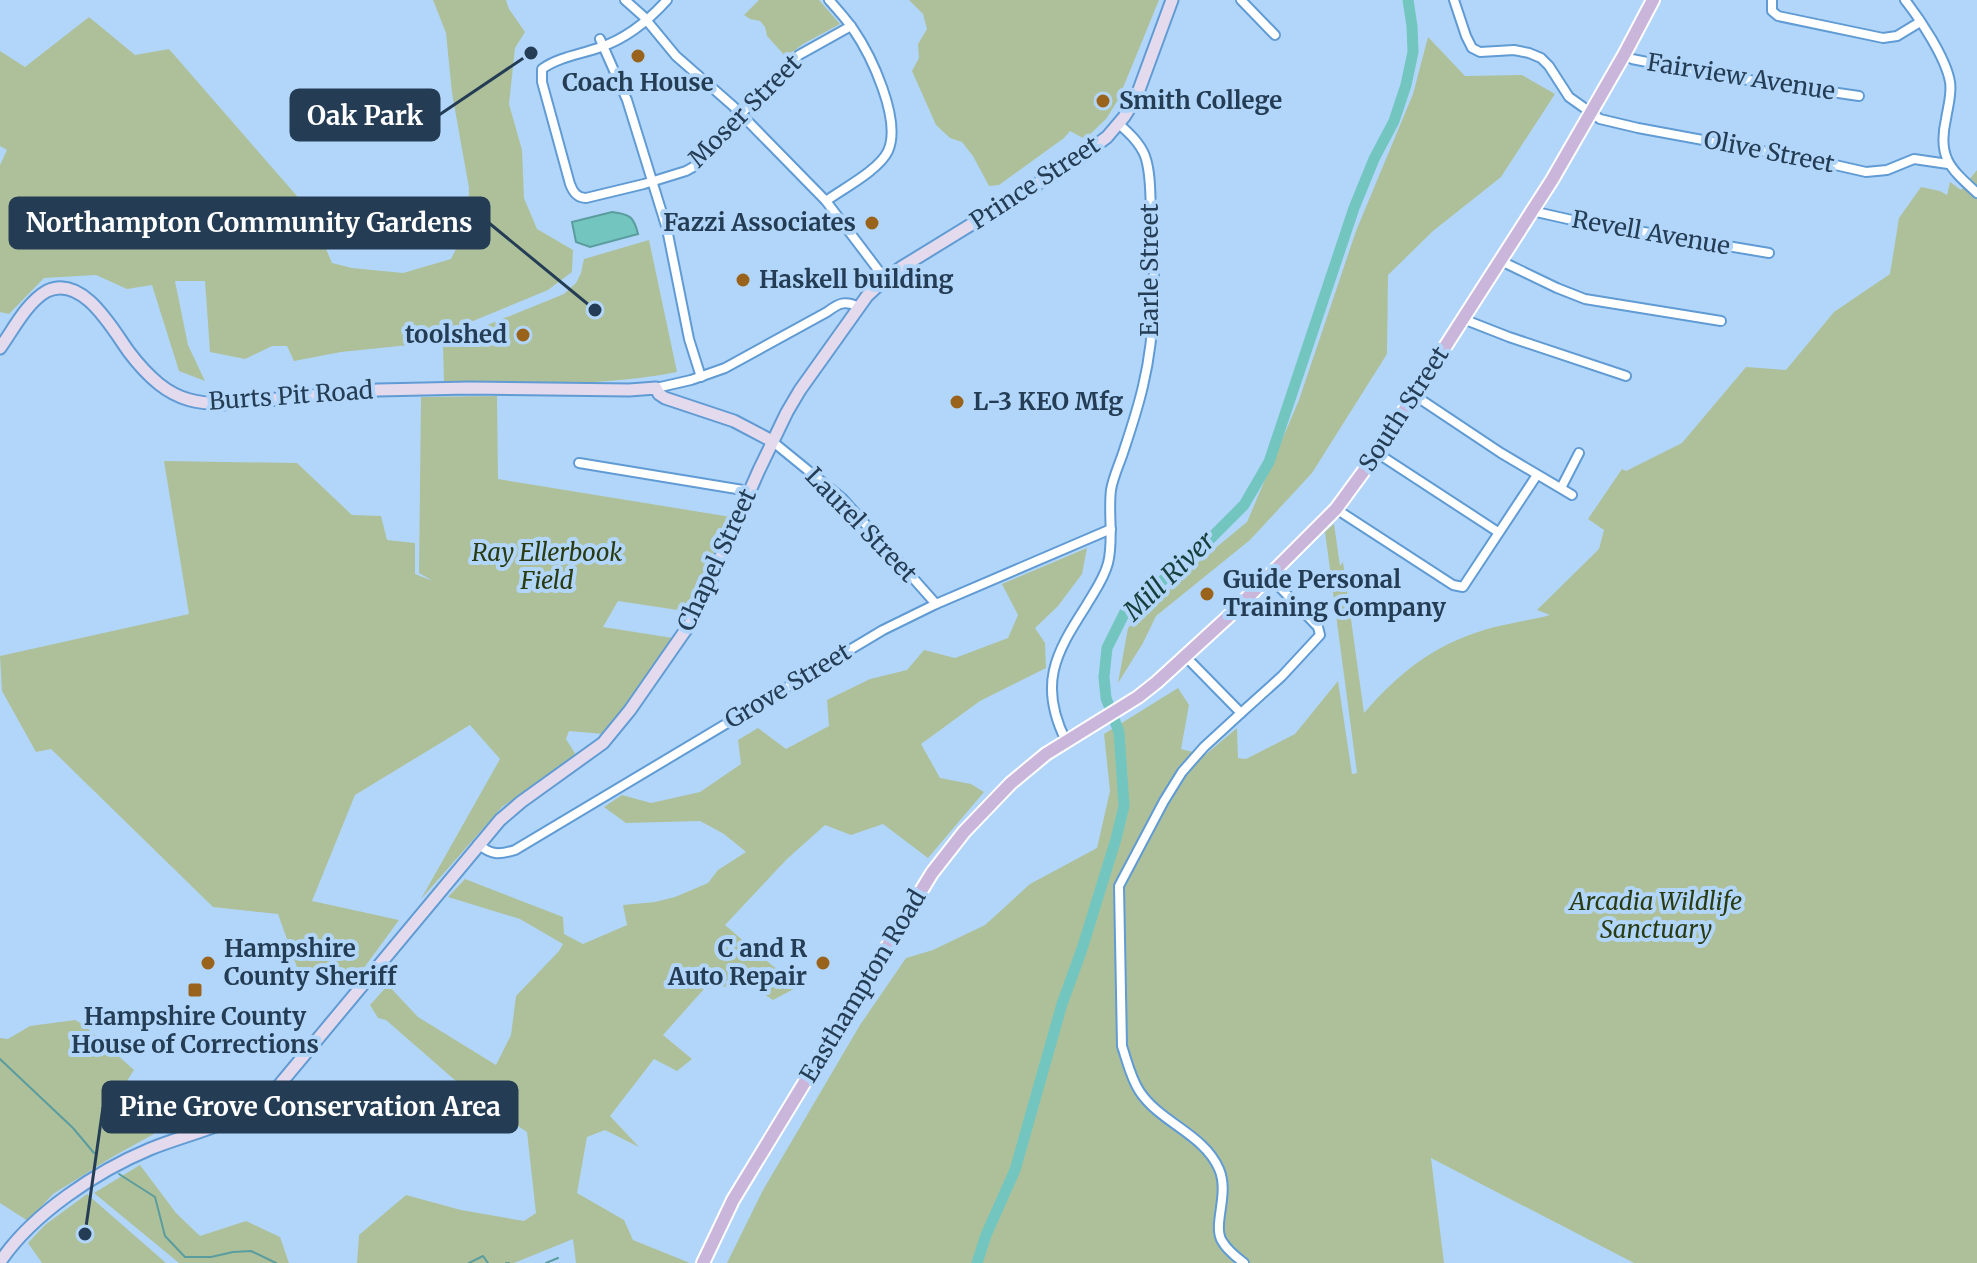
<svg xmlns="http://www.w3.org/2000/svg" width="1977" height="1263" viewBox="0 0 1977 1263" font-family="Merriweather,serif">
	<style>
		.green { fill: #aec09a }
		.water { fill: #72c6bf; stroke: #5b9d9f; stroke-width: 2 }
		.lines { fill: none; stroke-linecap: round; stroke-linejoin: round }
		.stream { stroke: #5b9d9f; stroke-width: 2 }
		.river { stroke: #72c6bf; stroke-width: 11 }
		.street-casing { stroke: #609bd4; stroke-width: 12 }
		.secondary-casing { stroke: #609bd4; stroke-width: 15 }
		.primary-casing { stroke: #fff; stroke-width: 16 }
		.street { stroke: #fff; stroke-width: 8 }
		.secondary { stroke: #e4daed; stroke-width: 11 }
		.primary { stroke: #cab5db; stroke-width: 12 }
		.poi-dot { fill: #99631b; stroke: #b2d6fa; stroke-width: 3 }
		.labels { text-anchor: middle; stroke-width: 8; stroke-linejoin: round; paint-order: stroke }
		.street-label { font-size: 24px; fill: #243d55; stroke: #b2d6fa }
		.poi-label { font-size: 24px; font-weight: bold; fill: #243d55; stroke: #b2d6fa; text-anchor: start }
		.park-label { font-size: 24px; font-style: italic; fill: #2a3b12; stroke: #b2d6fa }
		.water-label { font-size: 26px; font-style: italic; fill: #163e3b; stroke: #b2d6fa }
		.leader { fill: none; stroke: #243d55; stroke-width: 3 }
		.callout-dot { fill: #243d55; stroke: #b2d6fa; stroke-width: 3 }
		.callout { fill: #243d55; stroke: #243d55; stroke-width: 3 }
		.callout-label { font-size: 26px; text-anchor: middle; font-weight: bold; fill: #fff }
	</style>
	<rect width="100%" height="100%" fill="#b2d6fa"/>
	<g class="green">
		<path d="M 433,0 L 506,0 L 509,9 L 525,32 L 515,48 L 509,104 L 522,150 L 524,198 L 537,229 L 573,250 L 572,272 L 548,290 L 432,338 L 409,345 L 341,352 L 294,361 L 287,346 L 272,346 L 245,359 L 210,352 L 205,281 L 175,281 L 188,345 L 205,381 L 179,371 L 152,285 L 127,289 L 96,275 L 44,278 L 9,314 L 0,312 L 0,165 L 7,150 L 0,146 L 0,51 L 25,67 L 89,17 L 135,55 L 169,49 L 310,211 L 332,263 L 352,268 L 403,273 L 451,259 L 468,225 L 469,188 L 452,93 L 446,33 Z"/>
		<path d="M 759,0 L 819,0 L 840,24 L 803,44 L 786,57 L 767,36 L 765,27 L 760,21 L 750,19 L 744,15 Z"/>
		<path d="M 909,0 L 1159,0 L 1118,100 L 1106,119 L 1085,139 L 1070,131 L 1064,138 L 999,185 L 989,186 L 973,156 L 962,142 L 950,138 L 936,125 L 912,71 L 919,58 L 918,44 L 927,29 L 923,14 Z"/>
		<path d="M 1428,37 L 1465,76 L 1522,75 L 1555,94 L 1501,177 L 1433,231 L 1388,275 L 1387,354 L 1312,473 L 1250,540 L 1156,616 L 1143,643 L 1118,683 L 1128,628 L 1162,592 L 1247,522 L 1299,400 L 1356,231 L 1413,94 Z"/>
		<path d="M 1977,170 L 1977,1263 L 1634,1263 L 1431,1158 L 1444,1263 L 727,1263 L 763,1190 L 860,1025 L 906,958 L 933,950 L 985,925 L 1030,884 L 1097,848 L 1110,791 L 1104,734 L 1178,688 L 1189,705 L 1181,749 L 1205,755 L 1237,728 L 1238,758 L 1246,759 L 1295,734 L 1338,681 L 1352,774 L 1357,773 L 1325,532 L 1334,524 L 1340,566 L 1343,562 L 1364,713 C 1399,673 1432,646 1484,630 C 1506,623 1528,621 1550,615 L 1537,610 L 1599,549 L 1604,530 L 1588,519 L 1622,469 L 1626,471 L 1682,443 L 1746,367 L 1786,370 L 1834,312 L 1890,274 L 1899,218 L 1921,187 L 1940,191 L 1947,195 L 1950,182 L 1961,190 Z"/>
		<path d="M 649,240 L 677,372 C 600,387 522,384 444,382 L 443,347 L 485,326 L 564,294 L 576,283 L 581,273 L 584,259 Z"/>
		<path d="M 497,396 L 498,479 L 731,517 L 691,612 L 618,601 L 603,627 L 673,638 L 671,645 L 612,727 L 603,734 L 569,731 L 566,739 L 576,755 L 502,807 L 421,899 L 500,759 L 470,725 L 355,795 L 312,901 L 399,920 L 350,987 L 298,970 L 278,914 L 213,907 L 51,749 L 36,752 L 2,691 L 0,656 L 189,614 L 164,461 L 297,463 L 352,515 L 381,516 L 387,540 L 415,543 L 415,574 L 433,581 L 419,573 L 421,397 Z"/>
		<path d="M 1087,548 L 1082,574 L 1058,606 L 1035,628 L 1045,643 L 1046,668 L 980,701 L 921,744 L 940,778 L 971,784 L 984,792 L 928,858 L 883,824 L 851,835 L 825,825 L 787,859 L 725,925 L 774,967 L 807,982 L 773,1000 L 749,984 L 704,989 L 663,1035 L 692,1059 L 677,1071 L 654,1059 L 610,1116 L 639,1147 L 605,1130 L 587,1137 L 577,1193 L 624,1220 L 633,1240 L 690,1263 L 576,1263 L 573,1239 L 514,1263 L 357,1263 L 359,1235 L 406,1195 L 461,1210 L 524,1221 L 536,1213 L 527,1132 L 480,1102 L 386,1020 L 378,1018 L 370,1005 L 388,985 L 418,1017 L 496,1065 L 511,1035 L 516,996 L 559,951 L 563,944 L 520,919 L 448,897 L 465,879 L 563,917 L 564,934 L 583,944 L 627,925 L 623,905 L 655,902 L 675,897 L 708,883 L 718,870 L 746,852 L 724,834 L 700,821 L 626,823 L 604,807 L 622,795 L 651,803 L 700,792 L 741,764 L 738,740 L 758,728 L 786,749 L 829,726 L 827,700 L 870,679 L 907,670 L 924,650 L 955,658 L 1008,638 L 1018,615 L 1002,584 Z"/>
		<path d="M 75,1020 L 84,1025 L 134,1070 L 121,1090 L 148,1116 L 154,1134 L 114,1156 L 53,1194 L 28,1221 L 0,1203 L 0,1038 L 8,1039 L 30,1026 Z"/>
		<path d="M 140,1165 L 176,1213 L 200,1236 L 246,1221 L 280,1237 L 289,1263 L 179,1263 L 94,1193 Z"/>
		<path d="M 87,1194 L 166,1263 L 42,1263 L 28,1243 L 45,1225 Z"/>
	</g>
	<path class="water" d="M 612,212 C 630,214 634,217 638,234 L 590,247 L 576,242 L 572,222 Z"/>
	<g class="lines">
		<g class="stream">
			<path d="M 0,1059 L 73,1128 L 94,1153"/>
			<path d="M 119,1174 L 155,1197 L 165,1236 L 185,1257 L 211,1257 L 233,1252 L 251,1251 L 276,1263"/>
			<path d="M 469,1263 L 483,1256 L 488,1263"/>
			<path d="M 506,1263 L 509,1263"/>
			<path d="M 546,1263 L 558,1258"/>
		</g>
		<path class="river" d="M 977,1263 L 986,1235 L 1015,1170 L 1062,1004 L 1082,949 L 1116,839 L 1124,806 L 1119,732 L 1106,698 L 1104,677 L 1107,648 L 1125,612 L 1200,549 L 1244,505 L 1269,462 L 1354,208 L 1374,159 L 1394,121 L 1406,85 L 1413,52 L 1412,26 L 1408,0"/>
		<g class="street-casing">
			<g id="street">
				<path d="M 625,0 L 643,16 L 676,56 L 733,106 L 826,201 L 885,279"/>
				<path d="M 667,0 C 649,20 627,38 601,47 C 582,54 558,57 542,69 L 542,82 L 570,184 C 573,192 577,198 586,198 L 644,184 L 686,171 L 695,166 L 711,151 L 741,114 L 799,55 L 851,26"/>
				<path d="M 1241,0 L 1275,35"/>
				<path d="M 1454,0 L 1466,36 L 1472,48 L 1480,52 L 1514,50 L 1529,53 L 1541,58 L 1549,66 L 1569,97 L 1600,119 L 1638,128 L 1822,162 L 1866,172 L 1887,170 L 1914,159 L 1948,164"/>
				<path d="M 1772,0 L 1772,11 L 1778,16 L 1883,38 L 1897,36 L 1920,22"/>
				<path d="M 1905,0 C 1920,19 1946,58 1950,82 C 1952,94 1948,106 1946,119 C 1937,158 1951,169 1977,193"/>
				<path d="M 600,39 L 627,100 L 667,229 L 689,339 L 701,377"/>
				<path d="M 1624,55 L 1632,59 L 1707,74 L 1859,96"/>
				<path d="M 826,201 C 844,188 879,170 888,151 C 902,120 871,55 853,29 C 846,19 837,9 829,0"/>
				<path d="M 1532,211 L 1572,220 L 1769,253"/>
				<path d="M 1501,261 L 1557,288 L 1585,299 L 1721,321"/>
				<path d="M 1463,319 L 1509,337 L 1626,376"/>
				<path d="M 656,388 L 691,380 L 725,368 L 827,312 C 839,303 845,300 859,307"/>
				<path d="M 1414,395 L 1501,453 L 1572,495"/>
				<path d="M 772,441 L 843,499 L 936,604"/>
				<path d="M 1377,453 L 1498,532"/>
				<path d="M 579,463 L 749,491"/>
				<path d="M 1561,488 L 1579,453"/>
				<path d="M 1336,509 L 1453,585 L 1463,587 L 1537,475"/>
				<path d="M 1186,657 L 1241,713 L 1282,676 L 1320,635 L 1318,627 L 1269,576"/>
				<path d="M 1241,713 L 1204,747 L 1182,772 L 1164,801 L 1119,886 L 1122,1046 C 1127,1061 1131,1079 1140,1092 C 1161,1123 1204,1134 1219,1169 C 1230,1194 1212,1225 1222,1241 C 1227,1250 1236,1257 1244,1263"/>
				<path d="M 1066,741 C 1038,685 1055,654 1086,606 C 1094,592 1104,579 1108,563 C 1114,540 1108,514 1111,490 C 1113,477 1120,463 1124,450 C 1131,429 1138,408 1143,386 C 1157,328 1155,270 1151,211 C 1150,193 1151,173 1145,156 C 1140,143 1129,133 1119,124"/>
				<path d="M 478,844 C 491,855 499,855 515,850 L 883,630 L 936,604 L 1111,529"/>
			</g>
		</g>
		<g class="secondary-casing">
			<g id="secondary">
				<path d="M 0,348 C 13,330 27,302 47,291 C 83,274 113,330 129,352 C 138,364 148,375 159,384 C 179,400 197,403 222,404 L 378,390 L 469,388 L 629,390 L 656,388 L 659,394 L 665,398 L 734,421 L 772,441"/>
				<path d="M 0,1262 C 32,1214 97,1171 150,1149 C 181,1136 217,1129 247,1111 C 257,1105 266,1097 276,1089 L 500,820 L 521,802 L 603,743 L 630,710 L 694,618 L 759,470 L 787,412 L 800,390 L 867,296 L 885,279 L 902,267 L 1078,159 L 1107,137 L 1124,117 L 1136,98 L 1172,0"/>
			</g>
		</g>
		<g class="primary-casing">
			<path id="primary" d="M 703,1263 L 733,1200 L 932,873 L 964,832 L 1011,783 L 1046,754 L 1138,697 L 1157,682 L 1228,617 L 1336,509 L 1377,453 L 1552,180 L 1624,55 L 1653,0"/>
		</g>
		<use href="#street" class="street"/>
		<use href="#secondary" class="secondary"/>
		<use href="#primary" class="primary"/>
	</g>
	<g class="poi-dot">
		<circle cx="638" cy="56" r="8"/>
		<circle cx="1103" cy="101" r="8"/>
		<circle cx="872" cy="223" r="8"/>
		<circle cx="743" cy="280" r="8"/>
		<circle cx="523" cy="335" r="8"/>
		<circle cx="957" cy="402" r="8"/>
		<circle cx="1207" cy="594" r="8"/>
		<circle cx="208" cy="963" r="8"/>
		<circle cx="823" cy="963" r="8"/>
		<rect x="187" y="982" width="16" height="16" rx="4"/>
	</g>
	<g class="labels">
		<g class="street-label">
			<text transform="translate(1741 77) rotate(9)" y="8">Fairview Avenue</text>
			<text transform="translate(745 111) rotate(-45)" y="8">Moser Street</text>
			<text transform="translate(1769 152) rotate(11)" y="8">Olive Street</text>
			<text transform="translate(1035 183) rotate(-33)" y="8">Prince Street</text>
			<text transform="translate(1651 233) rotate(10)" y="8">Revell Avenue</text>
			<text transform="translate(1150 270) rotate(-90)" y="8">Earle Street</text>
			<text transform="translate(291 396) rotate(-4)" y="8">Burts Pit Road</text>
			<text transform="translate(1404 409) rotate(-57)" y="8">South Street</text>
			<text transform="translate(861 525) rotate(46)" y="8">Laurel Street</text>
			<text transform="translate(717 560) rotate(-65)" y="8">Chapel Street</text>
			<text transform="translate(788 686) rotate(-31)" y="8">Grove Street</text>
			<text transform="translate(863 986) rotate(-59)" y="8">Easthampton Road</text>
		</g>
		<g class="poi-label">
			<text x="638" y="91" text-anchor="middle">Coach House</text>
			<text x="1119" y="109">Smith College</text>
			<text x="856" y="231" text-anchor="end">Fazzi Associates</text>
			<text x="759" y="288">Haskell building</text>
			<text x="507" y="343" text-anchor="end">toolshed</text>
			<text x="973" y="410">L-3 KEO Mfg</text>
			<text x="1223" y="588">Guide Personal<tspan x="1223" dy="28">Training Company</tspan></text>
			<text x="224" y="957">Hampshire<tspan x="224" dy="28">County Sheriff</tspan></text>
			<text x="807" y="957" text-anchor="end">C and R<tspan x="807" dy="28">Auto Repair</tspan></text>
			<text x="195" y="1025" text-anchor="middle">Hampshire County<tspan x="195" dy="28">House of Corrections</tspan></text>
		</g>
		<g class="park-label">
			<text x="547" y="561">Ray Ellerbook<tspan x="547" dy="28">Field</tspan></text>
			<text x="1656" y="910">Arcadia Wildlife<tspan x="1656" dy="28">Sanctuary</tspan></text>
		</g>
		<g class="water-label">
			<text transform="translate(1169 576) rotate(-44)" y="9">Mill River</text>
		</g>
	</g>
	<path class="leader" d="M531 53L439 115M595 310L489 223M85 1234L103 1107"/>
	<g class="callout-dot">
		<circle cx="531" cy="53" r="8"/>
		<circle cx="595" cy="310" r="8"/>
		<circle cx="85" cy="1234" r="8"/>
	</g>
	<g class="callout">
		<rect x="291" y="90" width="148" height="50" rx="8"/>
		<rect x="10" y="198" width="479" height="50" rx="8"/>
		<rect x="103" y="1082" width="414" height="50" rx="8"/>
	</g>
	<g class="callout-label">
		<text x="365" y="125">Oak Park</text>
		<text x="249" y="232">Northampton Community Gardens</text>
		<text x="310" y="1116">Pine Grove Conservation Area</text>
	</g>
</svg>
